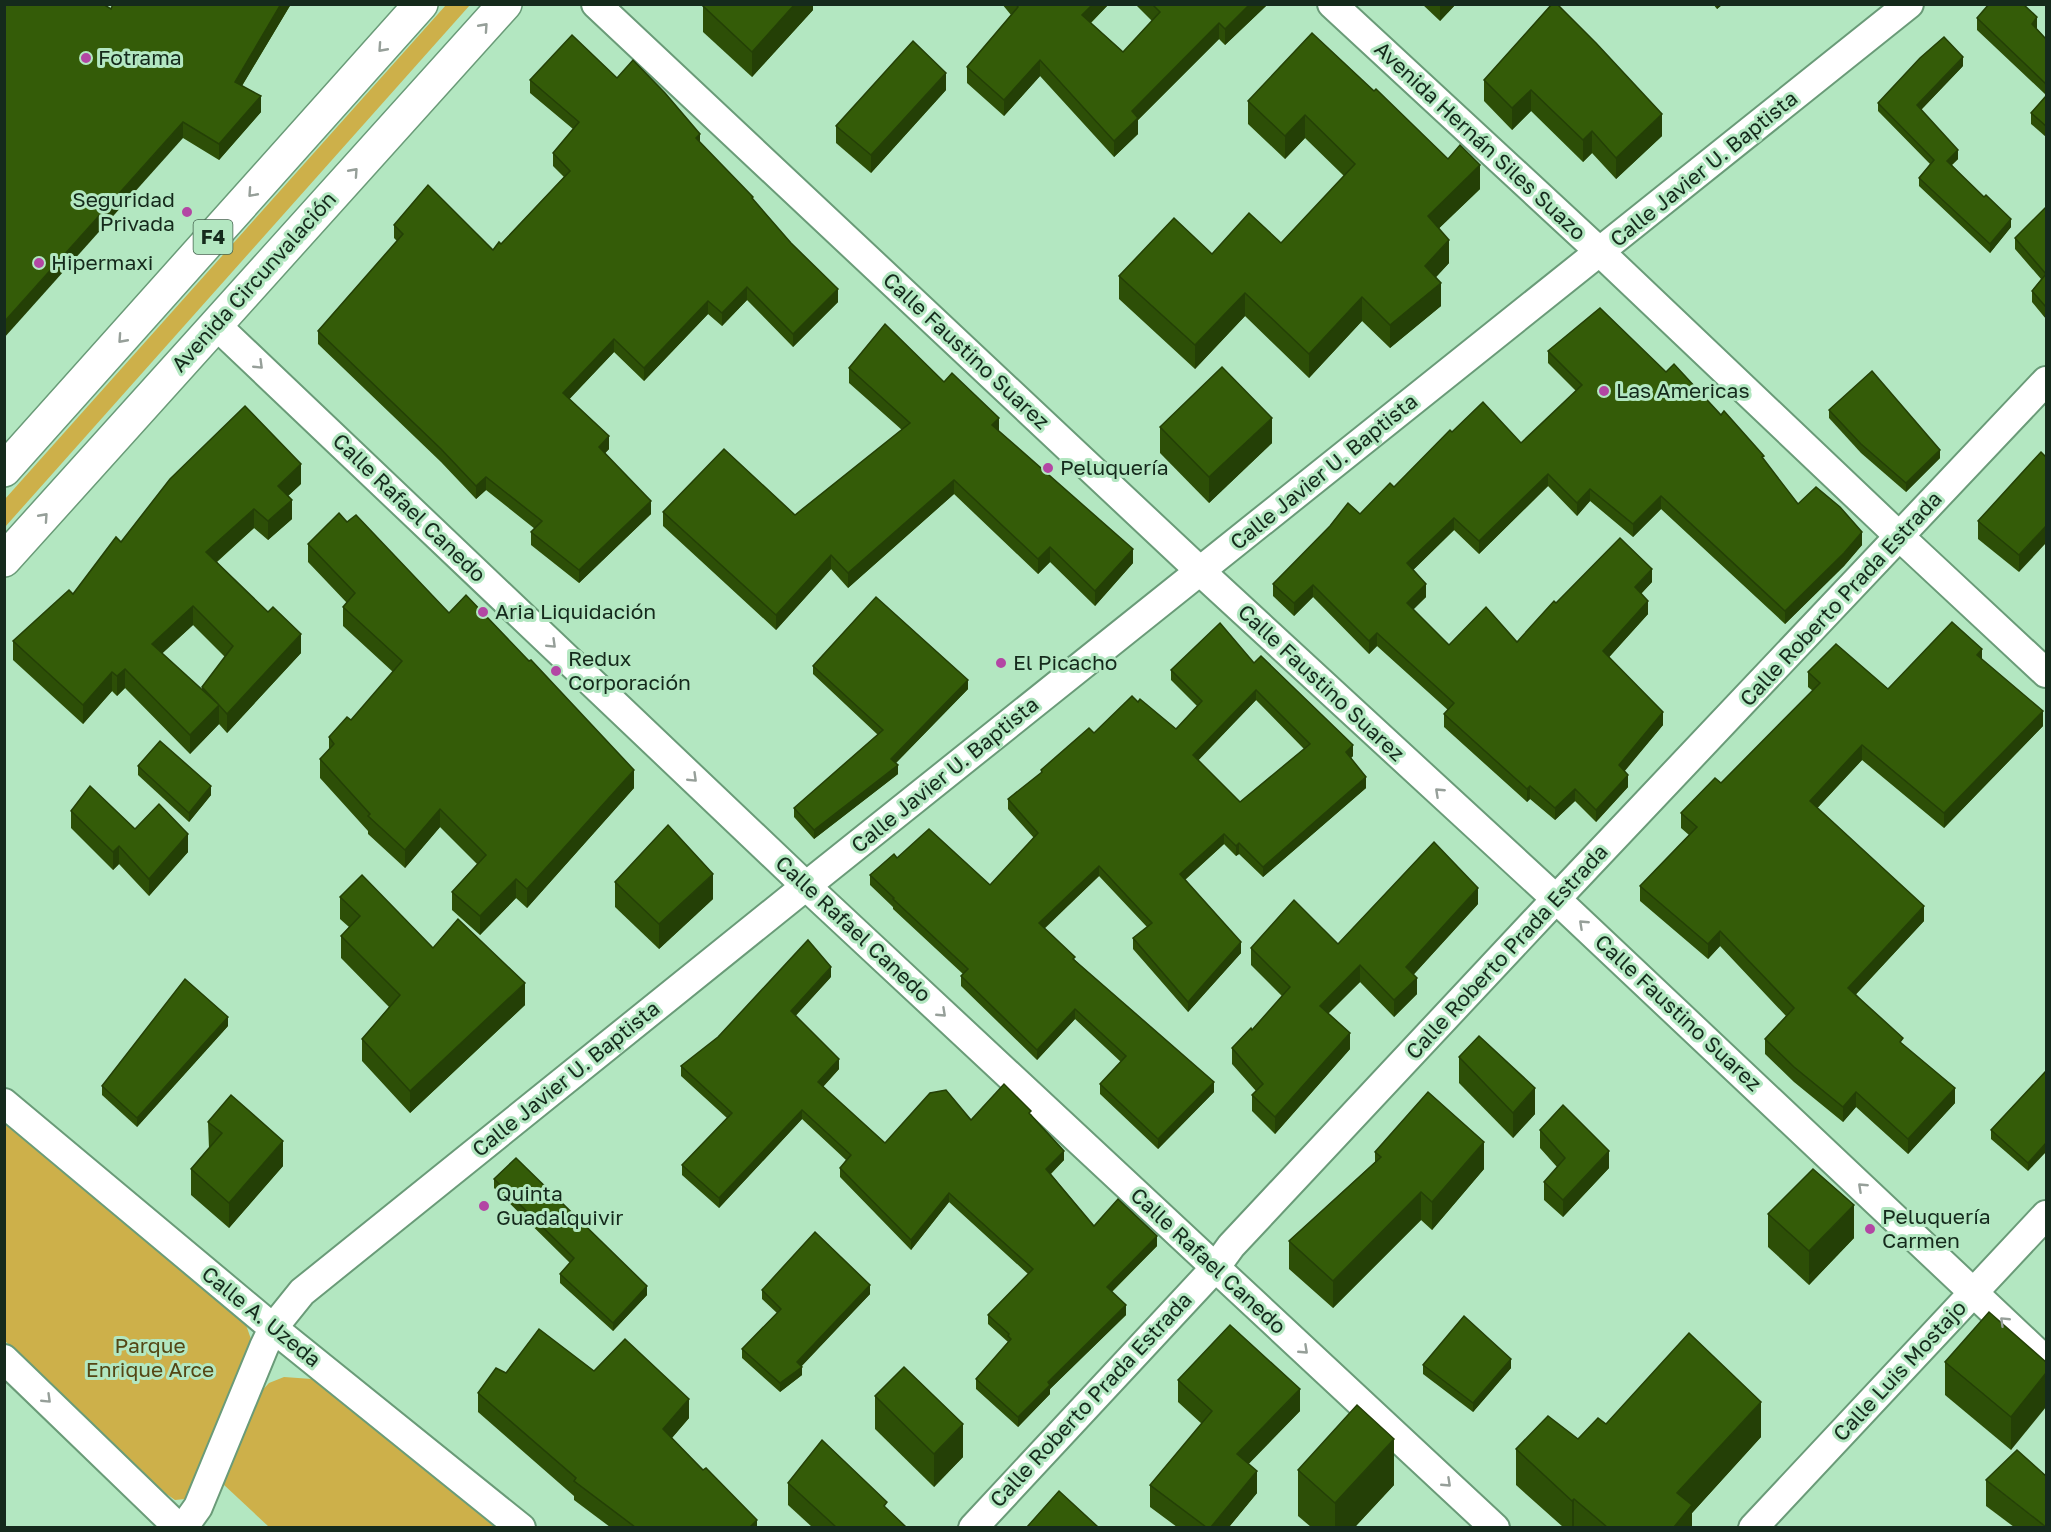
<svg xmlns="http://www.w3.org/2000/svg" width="2051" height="1532" viewBox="0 0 2051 1532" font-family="'Golos Text',sans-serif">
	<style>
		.green { fill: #cdb04a }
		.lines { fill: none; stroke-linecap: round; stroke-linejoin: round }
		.street-casing { stroke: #6a9b78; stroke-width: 32 }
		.highway-casing { stroke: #6a9b78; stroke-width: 36 }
		.street { stroke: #fff; stroke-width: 28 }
		.highway { stroke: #fff; stroke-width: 33 }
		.wall { fill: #2d4f07; fill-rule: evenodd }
		.shaded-wall { fill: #244006 }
		.building { fill: #345c08; stroke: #244006; stroke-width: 1.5; fill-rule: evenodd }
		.oneway { stroke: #969f99 }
		.poi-dot { fill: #b346a4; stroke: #b3e7c1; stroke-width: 2 }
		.labels { text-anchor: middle; stroke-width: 6; stroke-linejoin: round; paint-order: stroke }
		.shield { fill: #b3e7c1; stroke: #44634e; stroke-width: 1.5 }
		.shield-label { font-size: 20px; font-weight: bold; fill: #152a1c }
		.poi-label { font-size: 21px; fill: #152a1c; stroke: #b3e7c1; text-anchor: start }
		.street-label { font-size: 21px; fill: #152a1c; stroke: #b3e7c1 }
		.park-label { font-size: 21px; fill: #544614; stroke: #b3e7c1 }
	</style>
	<rect width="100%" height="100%" fill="#b3e7c1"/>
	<g class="green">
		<path d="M 446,5 L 470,5 L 5,527 L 5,499 Z"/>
		<path d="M 5,1124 L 246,1325 L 251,1339 L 193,1489 L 185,1499 L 175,1500 L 162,1491 L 5,1341 Z"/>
		<path d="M 284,1377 L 312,1379 L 495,1527 L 269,1527 L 223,1484 L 257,1396 L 269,1383 Z"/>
	</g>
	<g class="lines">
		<g class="street-casing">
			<g id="street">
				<path d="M 596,4 L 1200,571 L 1556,899 L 2046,1361"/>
				<path d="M 1332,4 L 1600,252 L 1900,537 L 2046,673"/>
				<path d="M 216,325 L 806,886 L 1495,1528"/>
				<path d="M 4,1103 L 273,1328 L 521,1528"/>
				<path d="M 4,1359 L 179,1528"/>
				<path d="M 183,1528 L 198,1507 L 264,1347 L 273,1328 L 302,1292 L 806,886 L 1909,4"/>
				<path d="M 973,1528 L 1215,1268 L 1231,1246 L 1556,899 L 2046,381"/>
				<path d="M 1753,1528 L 2046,1215"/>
			</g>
		</g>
		<g class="highway-casing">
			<g id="highway">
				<path d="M 4,470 L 421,4"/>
				<path d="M 4,560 L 505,4"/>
			</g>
		</g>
		<use href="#street" class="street"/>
		<use href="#highway" class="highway"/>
	</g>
	<g class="wall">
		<path d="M 291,4 L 242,86 L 261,112 L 219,160 L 183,138 L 111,9 Z"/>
		<path d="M 813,4 L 813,10 L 752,77 L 703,32 L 703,6 Z"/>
		<path d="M 1002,4 L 1109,4 L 1091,23 L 1123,52 L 1152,21 L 1135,4 L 1266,4 L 1266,6 L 1225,45 L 1219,39 L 1138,120 L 1138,134 L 1114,157 L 1040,76 L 1004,116 L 967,83 L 967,67 L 1011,15 Z"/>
		<path d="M 1422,4 L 1456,4 L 1440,21 Z"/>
		<path d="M 1552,4 L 1662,136 L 1616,179 L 1592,153 L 1583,162 L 1531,111 L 1512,130 L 1484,101 L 1484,80 Z"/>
		<path d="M 1713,4 L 1723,4 L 1717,9 Z"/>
		<path d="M 1977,18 L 2037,28 L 2037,29 L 2046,39 L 2046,95 L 1977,30 Z"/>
		<path d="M 1963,66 L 1921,110 L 1958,159 L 1952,165 L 2011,227 L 1990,253 L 1919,186 L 1919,178 L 1930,164 L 1878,111 L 1878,103 Z"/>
		<path d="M 617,78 L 700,142 L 753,200 L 838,302 L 793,347 L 747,300 L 722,326 L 708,314 L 644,381 L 614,352 L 569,399 L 609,449 L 605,453 L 651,514 L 579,583 L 531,545 L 531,532 L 535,529 L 486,490 L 476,499 L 441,462 L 318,344 L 318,331 L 397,241 L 394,238 L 394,225 L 493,250 L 501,244 L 564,177 L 553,166 L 553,153 L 573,129 L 530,93 L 530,80 Z"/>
		<path d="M 946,90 L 871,173 L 836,143 L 836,126 Z"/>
		<path d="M 1374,91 L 1480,189 L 1439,228 L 1449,263 L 1436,277 L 1441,306 L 1390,348 L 1362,321 L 1309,378 L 1245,316 L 1195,369 L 1119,299 L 1119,276 L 1212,254 L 1281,243 L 1344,176 L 1305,138 L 1285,159 L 1248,124 L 1248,101 Z"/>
		<path d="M 2046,96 L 2046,137 L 2031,124 L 2031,113 Z"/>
		<path d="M 2046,207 L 2046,319 L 2032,302 L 2032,291 L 2041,279 L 2015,249 L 2015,238 Z"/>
		<path d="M 1548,351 L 1666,372 L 1721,415 L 1764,460 L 1798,504 L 1862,545 L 1844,566 L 1785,624 L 1661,509 L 1633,537 L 1590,501 L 1577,516 L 1548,486 L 1479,554 L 1454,530 L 1413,570 L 1426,597 L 1413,609 L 1449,645 L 1517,642 L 1556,603 L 1652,582 L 1641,594 L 1648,614 L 1609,657 L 1663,725 L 1624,771 L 1628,787 L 1596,822 L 1575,801 L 1555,820 L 1530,799 L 1527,802 L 1444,727 L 1444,714 L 1448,710 L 1377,646 L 1369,654 L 1313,597 L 1294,616 L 1273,596 L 1273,584 L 1394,487 L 1452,432 L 1521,443 L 1576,391 L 1548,363 Z"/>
		<path d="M 849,368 L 944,382 L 999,431 L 1133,563 L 1095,606 L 1050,562 L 1038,574 L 954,494 L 848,588 L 831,569 L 776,630 L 663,526 L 663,512 L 795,515 L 902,430 L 849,383 Z"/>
		<path d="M 1829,410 L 1940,458 L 1906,492 L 1861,453 L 1829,418 Z"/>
		<path d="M 1160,427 L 1272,443 L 1209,503 L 1160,453 Z"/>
		<path d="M 2041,452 L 2019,572 L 1978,539 L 1978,521 Z"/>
		<path d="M 301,484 L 288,496 L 292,519 L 268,540 L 254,528 L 217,562 L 301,653 L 227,733 L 219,724 L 190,754 L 125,688 L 117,696 L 112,691 L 83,724 L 13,660 L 13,641 L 73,594 ZM 193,625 L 225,657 L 202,687 L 202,690 L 162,653 Z"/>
		<path d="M 347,522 L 449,613 L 634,788 L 527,908 L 516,898 L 480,935 L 452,910 L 452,892 L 477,864 L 440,827 L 405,868 L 368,834 L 368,831 L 320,778 L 320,759 L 329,749 L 329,737 L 351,720 L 393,672 L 343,626 L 343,607 L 347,603 L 308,562 L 308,544 Z"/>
		<path d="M 1982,659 L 2043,726 L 1944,828 L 1862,760 L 1817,808 L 1924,921 L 1856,994 L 1903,1045 L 1955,1103 L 1908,1154 L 1856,1107 L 1843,1122 L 1794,1082 L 1765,1054 L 1765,1039 L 1786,1016 L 1720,946 L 1708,959 L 1640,901 L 1640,886 L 1689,835 L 1681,828 L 1681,813 L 1721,783 L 1813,691 L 1808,687 L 1808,672 L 1888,689 Z"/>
		<path d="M 1254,663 L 1353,756 L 1351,758 L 1366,788 L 1263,877 L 1239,854 L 1236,856 L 1224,844 L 1185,880 L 1241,953 L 1188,1012 L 1133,949 L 1133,938 L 1147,927 L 1099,876 L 1044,928 L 1075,960 L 1214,1092 L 1158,1149 L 1100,1094 L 1100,1084 L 1121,1062 L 1075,1019 L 1037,1060 L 961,986 L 961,976 L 963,974 L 893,909 L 893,907 L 870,885 L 870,875 L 897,858 L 990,885 L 1034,838 L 1008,809 L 1008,799 L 1041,773 L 1041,770 L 1138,702 L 1176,729 L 1197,706 L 1171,680 L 1171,670 ZM 1256,700 L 1304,749 L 1240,802 L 1198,760 Z"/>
		<path d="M 813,666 L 968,689 L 896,763 L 898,774 L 814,839 L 794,817 L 794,808 L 878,735 L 813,674 Z"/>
		<path d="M 138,766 L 211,795 L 189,822 L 138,775 Z"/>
		<path d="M 71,811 L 135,829 L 188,852 L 149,896 L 119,864 L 113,870 L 71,828 Z"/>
		<path d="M 615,882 L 713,899 L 659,949 L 615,907 Z"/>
		<path d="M 340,897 L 433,948 L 525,1005 L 410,1113 L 362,1061 L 362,1039 L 389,1007 L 341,958 L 341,936 L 349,927 L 340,919 Z"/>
		<path d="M 1478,904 L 1413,975 L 1417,994 L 1394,1017 L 1360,982 L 1328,1013 L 1350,1049 L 1275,1134 L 1252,1111 L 1252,1095 L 1256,1091 L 1232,1064 L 1232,1048 L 1252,1030 L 1282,996 L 1251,965 L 1251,948 L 1338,944 Z"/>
		<path d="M 831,977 L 795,1016 L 839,1069 L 823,1087 L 885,1143 L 971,1120 L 1031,1114 L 1064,1160 L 1051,1174 L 1094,1226 L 1157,1246 L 1112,1292 L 1126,1315 L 1050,1389 L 1050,1394 L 1018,1427 L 976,1389 L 976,1379 L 1008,1342 L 988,1324 L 988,1315 L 1028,1274 L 949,1202 L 911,1250 L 840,1177 L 840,1168 L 846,1160 L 802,1119 L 719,1208 L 682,1175 L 682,1165 L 727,1118 L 681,1076 L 681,1066 Z"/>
		<path d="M 228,1026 L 137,1127 L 102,1095 L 102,1086 Z"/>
		<path d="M 1459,1057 L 1535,1114 L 1513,1138 L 1459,1083 Z"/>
		<path d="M 2046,1071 L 2028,1171 L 1991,1139 L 1991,1130 Z"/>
		<path d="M 208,1122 L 283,1166 L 229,1228 L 191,1195 L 191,1169 L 209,1148 Z"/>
		<path d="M 1540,1130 L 1609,1168 L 1563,1217 L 1544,1200 L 1544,1182 L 1557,1167 L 1540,1148 Z"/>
		<path d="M 1375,1152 L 1484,1169 L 1432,1230 L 1421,1220 L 1333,1308 L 1289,1269 L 1289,1241 L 1375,1162 Z"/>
		<path d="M 494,1179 L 647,1295 L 613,1331 L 560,1283 L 560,1274 L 570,1263 L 494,1188 Z"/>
		<path d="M 1768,1214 L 1854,1238 L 1809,1285 L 1768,1247 Z"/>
		<path d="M 762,1290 L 870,1294 L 801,1366 L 802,1375 L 780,1392 L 742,1358 L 742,1349 L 777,1313 L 762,1299 Z"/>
		<path d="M 1945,1362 L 2046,1362 L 2011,1450 L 1945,1395 Z"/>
		<path d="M 1423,1365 L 1511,1368 L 1473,1412 L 1423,1374 Z"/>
		<path d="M 594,1371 L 689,1418 L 672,1438 L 757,1527 L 610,1527 L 574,1500 L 574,1496 L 478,1412 L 478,1393 L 506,1373 Z"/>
		<path d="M 1178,1380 L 1300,1411 L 1248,1464 L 1257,1493 L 1229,1527 L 1177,1527 L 1150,1507 L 1150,1485 L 1202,1424 L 1178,1402 Z"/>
		<path d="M 875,1396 L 963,1457 L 934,1487 L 875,1429 Z"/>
		<path d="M 1606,1424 L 1761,1437 L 1692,1513 L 1692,1527 L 1563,1527 L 1516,1485 L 1516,1449 L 1578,1439 Z"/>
		<path d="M 1298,1470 L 1394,1485 L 1355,1527 L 1311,1527 L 1298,1516 Z"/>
		<path d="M 1986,1480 L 2046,1527 L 2014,1527 L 1986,1506 Z"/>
		<path d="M 788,1483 L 906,1527 L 812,1527 L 788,1505 Z"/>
	</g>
	<g class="shaded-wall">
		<path d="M 281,4 L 291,4 L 235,97 L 235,82 Z"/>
		<path d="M 795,4 L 813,4 L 813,10 L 752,77 L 752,52 Z"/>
		<path d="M 1093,4 L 1109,4 L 1082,31 L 1082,15 Z"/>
		<path d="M 1250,4 L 1266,4 L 1266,6 L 1225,45 L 1225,29 Z"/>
		<path d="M 1441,4 L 1456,4 L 1440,21 L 1440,5 Z"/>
		<path d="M 1717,4 L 1723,4 L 1717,9 Z"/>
		<path d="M 2037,17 L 2037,28 L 2032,35 L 2032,24 Z"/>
		<path d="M 1219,23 L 1219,39 L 1138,120 L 1138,134 L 1114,157 L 1114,141 L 1132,111 Z"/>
		<path d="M 1963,57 L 1963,66 L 1917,114 L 1917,105 Z"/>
		<path d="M 1040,60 L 1040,76 L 1004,116 L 1004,100 Z"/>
		<path d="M 946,73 L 946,90 L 871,173 L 871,155 Z"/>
		<path d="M 1531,90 L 1531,111 L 1512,130 L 1512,108 Z"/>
		<path d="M 261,96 L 261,112 L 219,160 L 219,144 Z"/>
		<path d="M 1662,114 L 1662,136 L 1616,179 L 1616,158 Z"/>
		<path d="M 1305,115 L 1305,138 L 1285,159 L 1285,136 Z"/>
		<path d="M 183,122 L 183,138 L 4,338 L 4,322 Z"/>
		<path d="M 1592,131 L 1592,153 L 1583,162 L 1583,140 Z"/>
		<path d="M 700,134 L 700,147 L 696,138 Z"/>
		<path d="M 1958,150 L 1958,159 L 1947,169 L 1947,161 Z"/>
		<path d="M 1480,165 L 1480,189 L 1428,239 L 1428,216 Z"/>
		<path d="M 2011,219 L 2011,227 L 1990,253 L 1990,244 Z"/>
		<path d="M 1449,240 L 1449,263 L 1425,289 L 1425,266 Z"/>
		<path d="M 1441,283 L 1441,306 L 1390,348 L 1390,325 Z"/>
		<path d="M 747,287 L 747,300 L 722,326 L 722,313 Z"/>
		<path d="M 838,289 L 838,302 L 793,347 L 793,334 Z"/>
		<path d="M 1245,293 L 1245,316 L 1195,369 L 1195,345 Z"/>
		<path d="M 1362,297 L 1362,321 L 1309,378 L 1309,354 Z"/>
		<path d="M 708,301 L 708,314 L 644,381 L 644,368 Z"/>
		<path d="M 614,339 L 614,352 L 563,406 L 563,393 Z"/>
		<path d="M 999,418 L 999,433 L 992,425 Z"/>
		<path d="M 1272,418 L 1272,443 L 1209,503 L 1209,477 Z"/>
		<path d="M 609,436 L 609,449 L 599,460 L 599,447 Z"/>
		<path d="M 1940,450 L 1940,458 L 1906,492 L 1906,483 Z"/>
		<path d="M 301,464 L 301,484 L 278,505 L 278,486 Z"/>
		<path d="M 1548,474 L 1548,486 L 1479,554 L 1479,541 Z"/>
		<path d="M 486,477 L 486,490 L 476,499 L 476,486 Z"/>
		<path d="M 954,480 L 954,494 L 848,588 L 848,573 Z"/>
		<path d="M 1590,489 L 1590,501 L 1577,516 L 1577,503 Z"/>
		<path d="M 1661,496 L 1661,509 L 1633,537 L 1633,524 Z"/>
		<path d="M 292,500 L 292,519 L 268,540 L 268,521 Z"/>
		<path d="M 651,501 L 651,514 L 579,583 L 579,570 Z"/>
		<path d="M 254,509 L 254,528 L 206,571 L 206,552 Z"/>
		<path d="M 1454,518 L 1454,530 L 1407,576 L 1407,563 Z"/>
		<path d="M 2046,526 L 2046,543 L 2019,572 L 2019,555 Z"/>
		<path d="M 1862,532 L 1862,545 L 1844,566 L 1785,624 L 1785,611 Z"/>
		<path d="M 1050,547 L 1050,562 L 1038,574 L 1038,559 Z"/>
		<path d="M 1133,549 L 1133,563 L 1095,606 L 1095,591 Z"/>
		<path d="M 831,555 L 831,569 L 776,630 L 776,615 Z"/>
		<path d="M 1652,569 L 1652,582 L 1635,600 L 1635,587 Z"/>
		<path d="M 1426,584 L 1426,597 L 1407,616 L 1407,603 Z"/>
		<path d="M 1313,585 L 1313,597 L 1294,616 L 1294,603 Z"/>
		<path d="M 1648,601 L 1648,614 L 1603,664 L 1603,651 Z"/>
		<path d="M 193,606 L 193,625 L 152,663 L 152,644 Z"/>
		<path d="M 1377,633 L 1377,646 L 1369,654 L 1369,641 Z"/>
		<path d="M 301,634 L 301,653 L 227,733 L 227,714 Z"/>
		<path d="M 1982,649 L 1982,665 L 1977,655 Z"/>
		<path d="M 125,669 L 125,688 L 117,696 L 117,676 Z"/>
		<path d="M 112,672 L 112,691 L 83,724 L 83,705 Z"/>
		<path d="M 968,680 L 968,689 L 891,768 L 891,759 Z"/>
		<path d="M 1256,690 L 1256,700 L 1193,766 L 1193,755 Z"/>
		<path d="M 219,705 L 219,724 L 190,754 L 190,735 Z"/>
		<path d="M 2043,711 L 2043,726 L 1944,828 L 1944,813 Z"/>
		<path d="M 1663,712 L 1663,725 L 1619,778 L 1619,765 Z"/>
		<path d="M 1353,745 L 1353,756 L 1346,762 L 1346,752 Z"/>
		<path d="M 1862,745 L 1862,760 L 1810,816 L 1810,801 Z"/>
		<path d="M 898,765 L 898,774 L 814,839 L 814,830 Z"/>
		<path d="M 634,770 L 634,788 L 527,908 L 527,889 Z"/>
		<path d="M 1628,775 L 1628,787 L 1596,822 L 1596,810 Z"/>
		<path d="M 1366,777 L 1366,788 L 1263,877 L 1263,867 Z"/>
		<path d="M 211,786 L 211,795 L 189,822 L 189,813 Z"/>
		<path d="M 1530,786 L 1530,799 L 1527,802 L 1527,789 Z"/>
		<path d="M 1575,789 L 1575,801 L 1555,820 L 1555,808 Z"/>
		<path d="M 440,809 L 440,827 L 405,868 L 405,850 Z"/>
		<path d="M 188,834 L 188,852 L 149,896 L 149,879 Z"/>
		<path d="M 1224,834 L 1224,844 L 1180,884 L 1180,874 Z"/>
		<path d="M 1239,843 L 1239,854 L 1236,856 L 1236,846 Z"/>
		<path d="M 119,846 L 119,864 L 113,870 L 113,852 Z"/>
		<path d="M 1099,866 L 1099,876 L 1039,934 L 1039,923 Z"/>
		<path d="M 713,874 L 713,899 L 659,949 L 659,924 Z"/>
		<path d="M 516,879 L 516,898 L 480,935 L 480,916 Z"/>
		<path d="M 1478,888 L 1478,904 L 1406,983 L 1406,967 Z"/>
		<path d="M 1924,906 L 1924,921 L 1848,1003 L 1848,988 Z"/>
		<path d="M 1720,931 L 1720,946 L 1708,959 L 1708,944 Z"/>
		<path d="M 1241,942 L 1241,953 L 1188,1012 L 1188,1002 Z"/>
		<path d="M 1360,965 L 1360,982 L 1320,1022 L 1320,1006 Z"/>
		<path d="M 831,967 L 831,977 L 791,1021 L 791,1011 Z"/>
		<path d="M 1417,978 L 1417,994 L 1394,1017 L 1394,1000 Z"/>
		<path d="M 525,983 L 525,1005 L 410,1113 L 410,1091 Z"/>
		<path d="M 1075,1009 L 1075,1019 L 1037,1060 L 1037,1050 Z"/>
		<path d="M 228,1017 L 228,1026 L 137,1127 L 137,1118 Z"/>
		<path d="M 1350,1033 L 1350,1049 L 1275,1134 L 1275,1117 Z"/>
		<path d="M 839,1059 L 839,1069 L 818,1092 L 818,1082 Z"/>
		<path d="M 1214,1082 L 1214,1092 L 1158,1149 L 1158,1139 Z"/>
		<path d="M 1535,1088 L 1535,1114 L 1513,1138 L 1513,1113 Z"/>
		<path d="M 1955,1088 L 1955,1103 L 1908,1154 L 1908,1139 Z"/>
		<path d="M 1856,1092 L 1856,1107 L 1843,1122 L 1843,1107 Z"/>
		<path d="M 802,1110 L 802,1119 L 719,1208 L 719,1198 Z"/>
		<path d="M 283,1141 L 283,1166 L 229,1228 L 229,1203 Z"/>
		<path d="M 1484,1142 L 1484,1169 L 1432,1230 L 1432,1202 Z"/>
		<path d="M 2046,1143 L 2046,1152 L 2028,1171 L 2028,1163 Z"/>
		<path d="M 1064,1151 L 1064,1160 L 1046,1178 L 1046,1169 Z"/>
		<path d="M 1609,1151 L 1609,1168 L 1563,1217 L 1563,1200 Z"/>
		<path d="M 1421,1192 L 1421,1220 L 1333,1308 L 1333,1281 Z"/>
		<path d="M 949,1193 L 949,1202 L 911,1250 L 911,1240 Z"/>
		<path d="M 1854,1205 L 1854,1238 L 1809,1285 L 1809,1251 Z"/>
		<path d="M 1157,1236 L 1157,1246 L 1107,1296 L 1107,1287 Z"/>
		<path d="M 870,1285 L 870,1294 L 800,1368 L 802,1367 L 802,1375 L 780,1392 L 780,1383 L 797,1362 Z"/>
		<path d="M 647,1286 L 647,1295 L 613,1331 L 613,1323 Z"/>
		<path d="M 1126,1305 L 1126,1315 L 1050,1389 L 1050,1394 L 1018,1427 L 1018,1417 L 1048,1382 Z"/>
		<path d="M 1511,1359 L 1511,1368 L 1473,1412 L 1473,1403 Z"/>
		<path d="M 2046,1373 L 2046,1407 L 2011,1450 L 2011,1417 Z"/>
		<path d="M 1300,1389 L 1300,1411 L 1237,1476 L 1237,1454 Z"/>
		<path d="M 689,1399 L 689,1418 L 663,1448 L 663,1429 Z"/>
		<path d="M 1761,1402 L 1761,1437 L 1692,1513 L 1692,1527 L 1674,1527 L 1677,1493 Z"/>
		<path d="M 963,1424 L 963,1457 L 934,1487 L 934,1454 Z"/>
		<path d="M 1394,1439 L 1394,1485 L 1355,1527 L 1335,1527 L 1335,1503 Z"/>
		<path d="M 1257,1471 L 1257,1493 L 1229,1527 L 1211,1527 Z"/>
		<path d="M 1574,1499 L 1574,1527 L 1572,1527 L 1572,1501 Z"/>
		<path d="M 757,1520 L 757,1527 L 750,1527 Z"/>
	</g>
	<g class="building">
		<path d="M 4,4 L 103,4 L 111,9 L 113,4 L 281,4 L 235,82 L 261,96 L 219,144 L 183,122 L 4,322 Z"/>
		<path d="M 704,4 L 795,4 L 752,52 L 703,6 Z"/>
		<path d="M 1016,4 L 1093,4 L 1082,15 L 1123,52 L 1160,12 L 1152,4 L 1250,4 L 1225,29 L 1219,23 L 1132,111 L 1138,118 L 1114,141 L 1040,60 L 1004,100 L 967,67 L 1018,7 Z"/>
		<path d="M 1552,4 L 1557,4 L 1596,43 L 1662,114 L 1616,158 L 1592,131 L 1583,140 L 1531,90 L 1512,108 L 1484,80 Z"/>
		<path d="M 1989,4 L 2023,4 L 2037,17 L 2032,24 L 2046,39 L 2046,84 L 1977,18 Z"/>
		<path d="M 1312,33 L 1374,91 L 1376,89 L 1448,159 L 1460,145 L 1480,165 L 1428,216 L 1449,240 L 1425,266 L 1441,283 L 1390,325 L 1362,297 L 1309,354 L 1245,293 L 1195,345 L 1119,276 L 1174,218 L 1212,254 L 1249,213 L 1281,243 L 1355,164 L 1305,115 L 1285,136 L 1248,101 Z"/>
		<path d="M 572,35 L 617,78 L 633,60 L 665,93 L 700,134 L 696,138 L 753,197 L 752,198 L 791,243 L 838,289 L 793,334 L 747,287 L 722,313 L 708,301 L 644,368 L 614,339 L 563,393 L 609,436 L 599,447 L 651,501 L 579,570 L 531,532 L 542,521 L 486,477 L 476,486 L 441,449 L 318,331 L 403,234 L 394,225 L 428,185 L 493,250 L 499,242 L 501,244 L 570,171 L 553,153 L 579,122 L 530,80 Z"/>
		<path d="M 1944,37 L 1963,57 L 1917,105 L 1958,150 L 1947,161 L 1984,197 L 1986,195 L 2011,219 L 1990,244 L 1919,178 L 1934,160 L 1878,103 L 1920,58 Z"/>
		<path d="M 913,41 L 946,73 L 871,155 L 836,126 Z"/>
		<path d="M 2046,96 L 2046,126 L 2031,113 Z"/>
		<path d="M 2046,207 L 2046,307 L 2032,291 L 2046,274 L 2015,238 Z"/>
		<path d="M 1600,308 L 1666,372 L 1674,364 L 1721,415 L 1724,411 L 1764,456 L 1762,457 L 1798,504 L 1816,487 L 1840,507 L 1862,532 L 1844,553 L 1785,611 L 1661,496 L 1633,524 L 1590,489 L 1577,503 L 1548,474 L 1479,541 L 1454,518 L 1407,563 L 1426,584 L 1407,603 L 1449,645 L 1486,607 L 1517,642 L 1554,601 L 1556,603 L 1620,538 L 1652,569 L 1635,587 L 1648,601 L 1603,651 L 1663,712 L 1619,765 L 1628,775 L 1596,810 L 1575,789 L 1555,808 L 1530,786 L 1527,789 L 1444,714 L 1454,703 L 1377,633 L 1369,641 L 1313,585 L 1294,603 L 1273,584 L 1330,526 L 1348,503 L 1360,514 L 1390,483 L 1394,487 L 1450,430 L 1452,432 L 1483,402 L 1521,443 L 1582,385 L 1548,351 Z"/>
		<path d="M 885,324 L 944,382 L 952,373 L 999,418 L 992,425 L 1133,549 L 1095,591 L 1050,547 L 1038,559 L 954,480 L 848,573 L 831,555 L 776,615 L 663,512 L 724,449 L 795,515 L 910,423 L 849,368 Z"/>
		<path d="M 1222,367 L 1272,418 L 1209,477 L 1160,427 Z"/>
		<path d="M 1872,371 L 1940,450 L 1906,483 L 1861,444 L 1829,410 Z"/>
		<path d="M 245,406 L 301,464 L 278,486 L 292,500 L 268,521 L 254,509 L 206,552 L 268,612 L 273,607 L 301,634 L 227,714 L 219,705 L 190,735 L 125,669 L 117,676 L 112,672 L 83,705 L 13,641 L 69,590 L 73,594 L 116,537 L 121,542 L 170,479 ZM 193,606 L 233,646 L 202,687 L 219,705 L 152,644 Z"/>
		<path d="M 2041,452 L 2046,457 L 2046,526 L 2019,555 L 1978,521 Z"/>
		<path d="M 339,513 L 347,522 L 356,515 L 449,613 L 466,595 L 529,661 L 531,660 L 634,770 L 527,889 L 516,879 L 480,916 L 452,892 L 486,855 L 440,809 L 405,850 L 368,816 L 370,814 L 320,759 L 334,744 L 329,737 L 347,717 L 351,720 L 402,661 L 343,607 L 355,593 L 308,544 Z"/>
		<path d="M 876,597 L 968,680 L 891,759 L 898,765 L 814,830 L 794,808 L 883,730 L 813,666 Z"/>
		<path d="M 1952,622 L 1982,649 L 1977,655 L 2043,711 L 1944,813 L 1862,745 L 1810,801 L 1924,906 L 1848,988 L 1903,1038 L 1900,1042 L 1955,1088 L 1908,1139 L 1856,1092 L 1843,1107 L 1794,1067 L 1765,1039 L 1794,1008 L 1720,931 L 1708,944 L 1640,886 L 1697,827 L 1681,813 L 1715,778 L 1721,783 L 1820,683 L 1808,672 L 1836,644 L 1888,689 Z"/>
		<path d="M 1220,623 L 1254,663 L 1261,656 L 1353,745 L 1346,752 L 1366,777 L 1263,867 L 1239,843 L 1236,846 L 1224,834 L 1180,874 L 1241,942 L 1188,1002 L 1133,938 L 1152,923 L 1099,866 L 1039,923 L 1075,957 L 1073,959 L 1214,1082 L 1158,1139 L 1100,1084 L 1126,1056 L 1075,1009 L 1037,1050 L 961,976 L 968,969 L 893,899 L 894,898 L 870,875 L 894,854 L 897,858 L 929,829 L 990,885 L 1038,833 L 1008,799 L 1042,772 L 1041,770 L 1089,728 L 1094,733 L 1132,696 L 1138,702 L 1140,699 L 1176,729 L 1202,701 L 1171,670 ZM 1256,690 L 1310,744 L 1240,802 L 1193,755 Z"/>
		<path d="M 160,741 L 211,786 L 189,813 L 138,766 Z"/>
		<path d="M 90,786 L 135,829 L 159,804 L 188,834 L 149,879 L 119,846 L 113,852 L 71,811 Z"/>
		<path d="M 668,825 L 713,874 L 659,924 L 615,882 Z"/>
		<path d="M 1434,842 L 1478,888 L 1406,967 L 1417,978 L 1394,1000 L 1360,965 L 1320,1006 L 1350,1033 L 1275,1117 L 1252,1095 L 1263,1084 L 1232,1048 L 1251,1028 L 1252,1030 L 1290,987 L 1251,948 L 1294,900 L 1338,944 Z"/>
		<path d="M 362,875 L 433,948 L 458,919 L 525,983 L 410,1091 L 362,1039 L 400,995 L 341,936 L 360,916 L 340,897 Z"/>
		<path d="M 808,940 L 831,967 L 791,1011 L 839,1059 L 818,1082 L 885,1143 L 930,1093 L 946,1090 L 971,1120 L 1004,1084 L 1031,1111 L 1029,1113 L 1064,1151 L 1046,1169 L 1094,1226 L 1118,1199 L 1157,1236 L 1107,1287 L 1126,1305 L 1048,1382 L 1050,1385 L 1018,1417 L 976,1379 L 1011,1339 L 1008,1336 L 1009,1334 L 988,1315 L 1033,1269 L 949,1193 L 911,1240 L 840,1168 L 851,1155 L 802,1110 L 719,1198 L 682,1165 L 732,1113 L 681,1066 L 718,1037 Z"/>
		<path d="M 185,979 L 228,1017 L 137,1118 L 102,1086 Z"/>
		<path d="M 1479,1036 L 1535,1088 L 1513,1113 L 1459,1057 Z"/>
		<path d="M 2046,1071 L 2046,1143 L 2028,1163 L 1991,1130 Z"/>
		<path d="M 1428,1092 L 1484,1142 L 1432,1202 L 1421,1192 L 1333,1281 L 1289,1241 L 1381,1157 L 1375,1152 Z"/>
		<path d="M 231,1095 L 283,1141 L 229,1203 L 191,1169 L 222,1133 L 208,1122 Z"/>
		<path d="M 1563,1105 L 1609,1151 L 1563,1200 L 1544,1182 L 1565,1158 L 1540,1130 Z"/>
		<path d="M 516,1158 L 647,1286 L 613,1323 L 560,1274 L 574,1258 L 494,1179 Z"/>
		<path d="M 1813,1169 L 1854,1205 L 1809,1251 L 1768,1214 Z"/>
		<path d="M 815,1232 L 870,1285 L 797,1362 L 802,1367 L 780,1383 L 742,1349 L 781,1309 L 762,1290 Z"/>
		<path d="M 1989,1312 L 2046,1362 L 2046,1373 L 2011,1417 L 1945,1362 Z"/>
		<path d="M 1464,1316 L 1511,1359 L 1473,1403 L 1423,1365 Z"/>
		<path d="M 1230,1325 L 1300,1389 L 1237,1454 L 1257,1471 L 1211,1527 L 1206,1527 L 1150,1485 L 1212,1411 L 1178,1380 Z"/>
		<path d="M 539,1329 L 594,1371 L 625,1339 L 689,1399 L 663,1429 L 703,1470 L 706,1468 L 757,1520 L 750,1527 L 635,1527 L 574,1481 L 576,1478 L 478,1393 L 496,1368 L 506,1373 Z"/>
		<path d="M 1689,1333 L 1761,1402 L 1677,1493 L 1692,1505 L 1674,1527 L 1607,1527 L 1574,1499 L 1572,1501 L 1516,1449 L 1548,1416 L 1578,1439 L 1598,1418 L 1606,1424 Z"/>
		<path d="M 904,1367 L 963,1424 L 934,1454 L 875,1396 Z"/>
		<path d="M 1357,1405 L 1394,1439 L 1335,1503 L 1298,1470 Z"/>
		<path d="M 822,1440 L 887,1502 L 884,1506 L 906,1527 L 836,1527 L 788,1483 Z"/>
		<path d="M 2017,1450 L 2046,1476 L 2046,1527 L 1986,1480 Z"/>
		<path d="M 1059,1491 L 1098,1527 L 1027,1527 Z"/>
	</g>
	<defs><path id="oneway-chevron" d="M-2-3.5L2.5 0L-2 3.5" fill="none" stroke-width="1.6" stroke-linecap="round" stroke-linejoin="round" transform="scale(1.5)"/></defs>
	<g class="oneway">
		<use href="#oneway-chevron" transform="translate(484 27) rotate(-48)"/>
		<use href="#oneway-chevron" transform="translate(382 48) rotate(132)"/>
		<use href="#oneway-chevron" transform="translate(354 172) rotate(-48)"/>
		<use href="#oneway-chevron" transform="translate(252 193) rotate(132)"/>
		<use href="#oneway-chevron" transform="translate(122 339) rotate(132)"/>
		<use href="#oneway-chevron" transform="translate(259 365) rotate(44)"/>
		<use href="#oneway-chevron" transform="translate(44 517) rotate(-48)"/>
		<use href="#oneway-chevron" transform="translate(552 644) rotate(44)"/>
		<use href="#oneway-chevron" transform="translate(693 778) rotate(44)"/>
		<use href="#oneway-chevron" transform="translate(1439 792) rotate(-137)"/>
		<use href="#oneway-chevron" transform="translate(1583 924) rotate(-137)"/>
		<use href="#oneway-chevron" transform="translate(942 1013) rotate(43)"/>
		<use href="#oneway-chevron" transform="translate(1862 1187) rotate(-137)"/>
		<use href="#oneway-chevron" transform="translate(2004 1321) rotate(-136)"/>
		<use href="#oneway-chevron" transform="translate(1304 1350) rotate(43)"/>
		<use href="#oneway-chevron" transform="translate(47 1399) rotate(44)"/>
		<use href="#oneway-chevron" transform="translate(1447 1483) rotate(43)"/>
	</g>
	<g class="poi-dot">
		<circle cx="86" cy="58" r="6"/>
		<circle cx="187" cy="212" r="6"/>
		<circle cx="39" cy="263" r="6"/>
		<circle cx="1604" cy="391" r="6"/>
		<circle cx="1048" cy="468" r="6"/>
		<circle cx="483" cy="612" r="6"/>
		<circle cx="1001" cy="663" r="6"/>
		<circle cx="556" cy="671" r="6"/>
		<circle cx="484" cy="1206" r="6"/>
		<circle cx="1870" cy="1229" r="6"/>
	</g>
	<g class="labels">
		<rect class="shield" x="193.5" y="220" width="39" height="34" rx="4.5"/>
		<g class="shield-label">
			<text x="213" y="244">F4</text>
		</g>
		<g class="poi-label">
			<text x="98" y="65">Fotrama</text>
			<text x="175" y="207" text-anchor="end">Seguridad<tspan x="175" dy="24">Privada</tspan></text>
			<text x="51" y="270">Hipermaxi</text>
			<text x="1616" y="398">Las Americas</text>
			<text x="1060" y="475">Peluquería</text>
			<text x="495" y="619">Aria Liquidación</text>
			<text x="568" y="666">Redux<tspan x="568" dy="24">Corporación</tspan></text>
			<text x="1013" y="670">El Picacho</text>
			<text x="496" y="1201">Quinta<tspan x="496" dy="24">Guadalquivir</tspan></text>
			<text x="1882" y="1224">Peluquería<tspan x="1882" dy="24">Carmen</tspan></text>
		</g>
		<g class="street-label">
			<text transform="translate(1480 141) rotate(43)" y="7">Avenida Hernán Siles Suazo</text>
			<text transform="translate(1704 169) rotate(-39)" y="7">Calle Javier U. Baptista</text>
			<text transform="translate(254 282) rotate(-48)" y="7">Avenida Circunvalación</text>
			<text transform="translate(966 351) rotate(43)" y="7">Calle Faustino Suarez</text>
			<text transform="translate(1324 472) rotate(-39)" y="7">Calle Javier U. Baptista</text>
			<text transform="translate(409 508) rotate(44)" y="7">Calle Rafael Canedo</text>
			<text transform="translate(1841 599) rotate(-47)" y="7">Calle Roberto Prada Estrada</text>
			<text transform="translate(1321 683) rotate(43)" y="7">Calle Faustino Suarez</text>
			<text transform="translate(945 775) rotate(-39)" y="7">Calle Javier U. Baptista</text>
			<text transform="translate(853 929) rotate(43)" y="7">Calle Rafael Canedo</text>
			<text transform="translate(1507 952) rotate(-47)" y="7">Calle Roberto Prada Estrada</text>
			<text transform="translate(1678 1013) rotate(43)" y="7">Calle Faustino Suarez</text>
			<text transform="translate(566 1079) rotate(-39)" y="7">Calle Javier U. Baptista</text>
			<text transform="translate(1208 1261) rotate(43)" y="7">Calle Rafael Canedo</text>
			<text transform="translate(261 1317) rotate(39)" y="7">Calle A. Uzeda</text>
			<text transform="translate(1900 1371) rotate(-47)" y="7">Calle Luis Mostajo</text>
			<text transform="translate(1091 1400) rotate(-47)" y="7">Calle Roberto Prada Estrada</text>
		</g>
		<g class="park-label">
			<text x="150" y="1353">Parque<tspan x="150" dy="24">Enrique Arce</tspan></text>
		</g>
	</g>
	<rect width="2051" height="1532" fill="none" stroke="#152a1c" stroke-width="12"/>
</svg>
